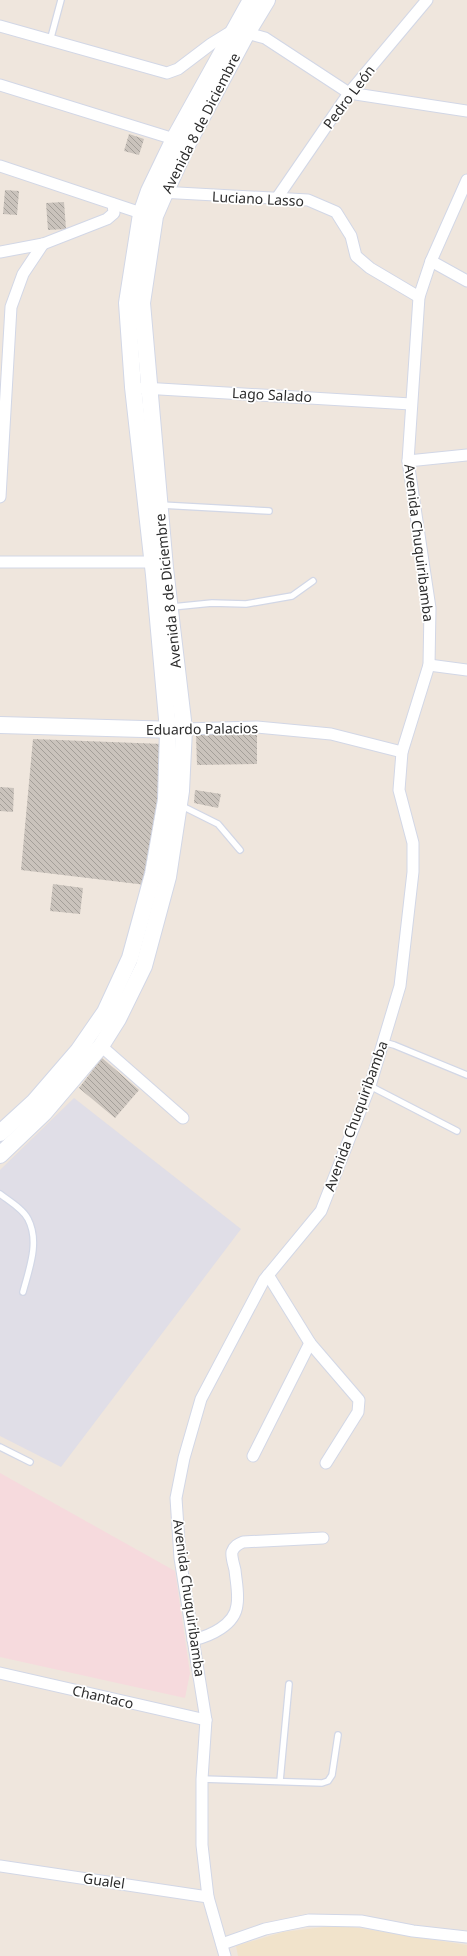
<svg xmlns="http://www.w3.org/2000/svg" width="467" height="1956" viewBox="0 0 467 1956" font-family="'Noto Sans',sans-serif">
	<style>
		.industrial { fill: #e0dee7 }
		.education { fill: #f1e3cb }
		.medical { fill: #f6dadd }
		.building { fill: url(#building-back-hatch) }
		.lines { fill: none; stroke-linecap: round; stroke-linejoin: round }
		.lane-casing { stroke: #d2d7e6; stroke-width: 8 }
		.street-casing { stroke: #d2d7e6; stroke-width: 13 }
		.secondary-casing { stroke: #d2d7e6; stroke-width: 18 }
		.lane { stroke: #fff; stroke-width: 5.5 }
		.street { stroke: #fff; stroke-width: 11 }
		.secondary { stroke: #fff; stroke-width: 16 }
		.labels { text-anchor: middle; stroke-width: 3.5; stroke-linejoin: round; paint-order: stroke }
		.street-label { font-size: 14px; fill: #2c2c2c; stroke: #fff }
	</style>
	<defs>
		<pattern id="building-back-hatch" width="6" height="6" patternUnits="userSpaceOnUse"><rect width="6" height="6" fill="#cac3bc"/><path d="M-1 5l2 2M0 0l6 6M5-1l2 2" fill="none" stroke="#a49f99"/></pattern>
	</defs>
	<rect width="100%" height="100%" fill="#efe6dd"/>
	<path class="industrial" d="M 74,1098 L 241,1229 L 61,1467 L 0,1436 L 0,1170 Z"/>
	<path class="education" d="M 340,1925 L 467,1945 L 467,1956 L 238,1956 L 236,1946 L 283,1932 Z"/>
	<path class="medical" d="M 0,1473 L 175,1571 L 190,1673 L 185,1698 L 0,1657 Z"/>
	<g class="building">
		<path d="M 129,134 L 144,139 L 139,155 L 124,151 Z"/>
		<path d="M 5,190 L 19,191 L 17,215 L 3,214 Z"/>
		<path d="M 64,202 L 66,229 L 48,230 L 46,203 Z"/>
		<path d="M 257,733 L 257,764 L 197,765 L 196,734 Z"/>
		<path d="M 33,739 L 163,744 L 158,814 L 146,885 L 21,870 Z"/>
		<path d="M 0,787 L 14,788 L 13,812 L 0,811 Z"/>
		<path d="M 195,790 L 221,794 L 218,808 L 194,803 Z"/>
		<path d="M 53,884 L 83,888 L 80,914 L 50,911 Z"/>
		<path d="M 102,1058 L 139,1090 L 115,1118 L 79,1088 Z"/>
	</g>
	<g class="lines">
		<g class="lane-casing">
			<g id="lane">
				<path d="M 50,41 L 61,0"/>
				<path d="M 161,505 L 269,511"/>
				<path d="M 172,607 L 212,603 L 246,604 L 292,596 L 313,581"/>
				<path d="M 180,805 L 218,824 L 240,850"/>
				<path d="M 383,1042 L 394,1045 L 467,1075"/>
				<path d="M 370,1086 L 457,1131"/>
				<path d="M 0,1194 C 9,1201 23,1209 28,1219 C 40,1242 29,1269 23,1292"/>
				<path d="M 0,1447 L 30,1462"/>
				<path d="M 202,1779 L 322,1783 L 328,1781 L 332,1775 L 338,1735"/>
				<path d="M 280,1781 L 289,1684"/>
			</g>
		</g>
		<g class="street-casing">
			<g id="street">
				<path d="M 0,26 L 167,73 L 178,69 L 211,44 L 232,31 L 247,33 L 265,38 L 349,93 L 467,111"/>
				<path d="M 0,85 L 174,139"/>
				<path d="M 0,166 L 147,215"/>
				<path d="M 160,192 L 308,200 L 336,212 L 351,236 L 356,256 L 370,268 L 419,297"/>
				<path d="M 277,198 L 349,93 L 427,0"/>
				<path d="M 0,252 L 43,244 L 107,219 L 114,213 L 113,204"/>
				<path d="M 431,261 L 467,281"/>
				<path d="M 143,388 L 411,404"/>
				<path d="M 408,461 L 467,455"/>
				<path d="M 0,497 L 11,307 L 23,274 L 43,244"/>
				<path d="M 0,562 L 153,562"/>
				<path d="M 429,665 L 467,670"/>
				<path d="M 184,729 L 257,727 L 331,734 L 402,752"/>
				<path d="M 101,1046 L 183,1118"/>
				<path d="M 268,1275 L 310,1343 L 359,1400 L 358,1412 L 326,1463"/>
				<path d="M 253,1456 L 310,1343"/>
				<path d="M 193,1640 C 210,1636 235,1625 237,1605 C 239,1594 236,1581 235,1570 C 234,1565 231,1557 232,1552 C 234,1546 238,1544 243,1542 L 323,1538"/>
				<path d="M 0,1673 L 206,1720"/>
				<path d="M 0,1866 L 208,1897"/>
				<path d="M 222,1944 L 265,1929 L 309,1920 L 361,1921 L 413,1931 L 467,1937"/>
				<path d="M 225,1956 L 208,1897 L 202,1845 L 202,1779 L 206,1720 L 180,1558 L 176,1498 L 184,1458 L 201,1399 L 264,1280 L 321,1211 L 370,1086 L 400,986 L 413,872 L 413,843 L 399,790 L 402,752 L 429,665 L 430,608 L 408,461 L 419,297 L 431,261 L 467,180"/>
			</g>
		</g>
		<g class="secondary-casing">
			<g id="secondary">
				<path d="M 0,725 L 178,730"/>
				<path d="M 0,1133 L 34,1102 L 78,1051 L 105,1012 L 130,958 L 153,874 L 166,800 L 168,730 L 154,575 L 133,387 L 127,303 L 141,214 L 149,191 L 174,139 L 251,0"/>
				<path d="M 0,1155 L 44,1113 L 101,1046 L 118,1019 L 144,966 L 168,877 L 181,791 L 184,729 L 165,568 L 142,303 L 155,216 L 165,193 L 188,143 L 247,33 L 267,0"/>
			</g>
		</g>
		<use href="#lane" class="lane"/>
		<use href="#street" class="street"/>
		<use href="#secondary" class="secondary"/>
	</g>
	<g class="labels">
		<g class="street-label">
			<text transform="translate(349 97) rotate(-53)" y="5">Pedro León</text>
			<text transform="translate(201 123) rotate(-63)" y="5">Avenida 8 de Diciembre</text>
			<text transform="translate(258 199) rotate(3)" y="5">Luciano Lasso</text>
			<text transform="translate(272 395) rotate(3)" y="5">Lago Salado</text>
			<text transform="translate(419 543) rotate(83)" y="5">Avenida Chuquiribamba</text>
			<text transform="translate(168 591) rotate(-96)" y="5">Avenida 8 de Diciembre</text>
			<text transform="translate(202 729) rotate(-1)" y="5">Eduardo Palacios</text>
			<text transform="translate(356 1116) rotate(-70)" y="5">Avenida Chuquiribamba</text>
			<text transform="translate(189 1598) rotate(82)" y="5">Avenida Chuquiribamba</text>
			<text transform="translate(103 1697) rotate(13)" y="5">Chantaco</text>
			<text transform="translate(104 1881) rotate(8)" y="5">Gualel</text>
		</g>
	</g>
</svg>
